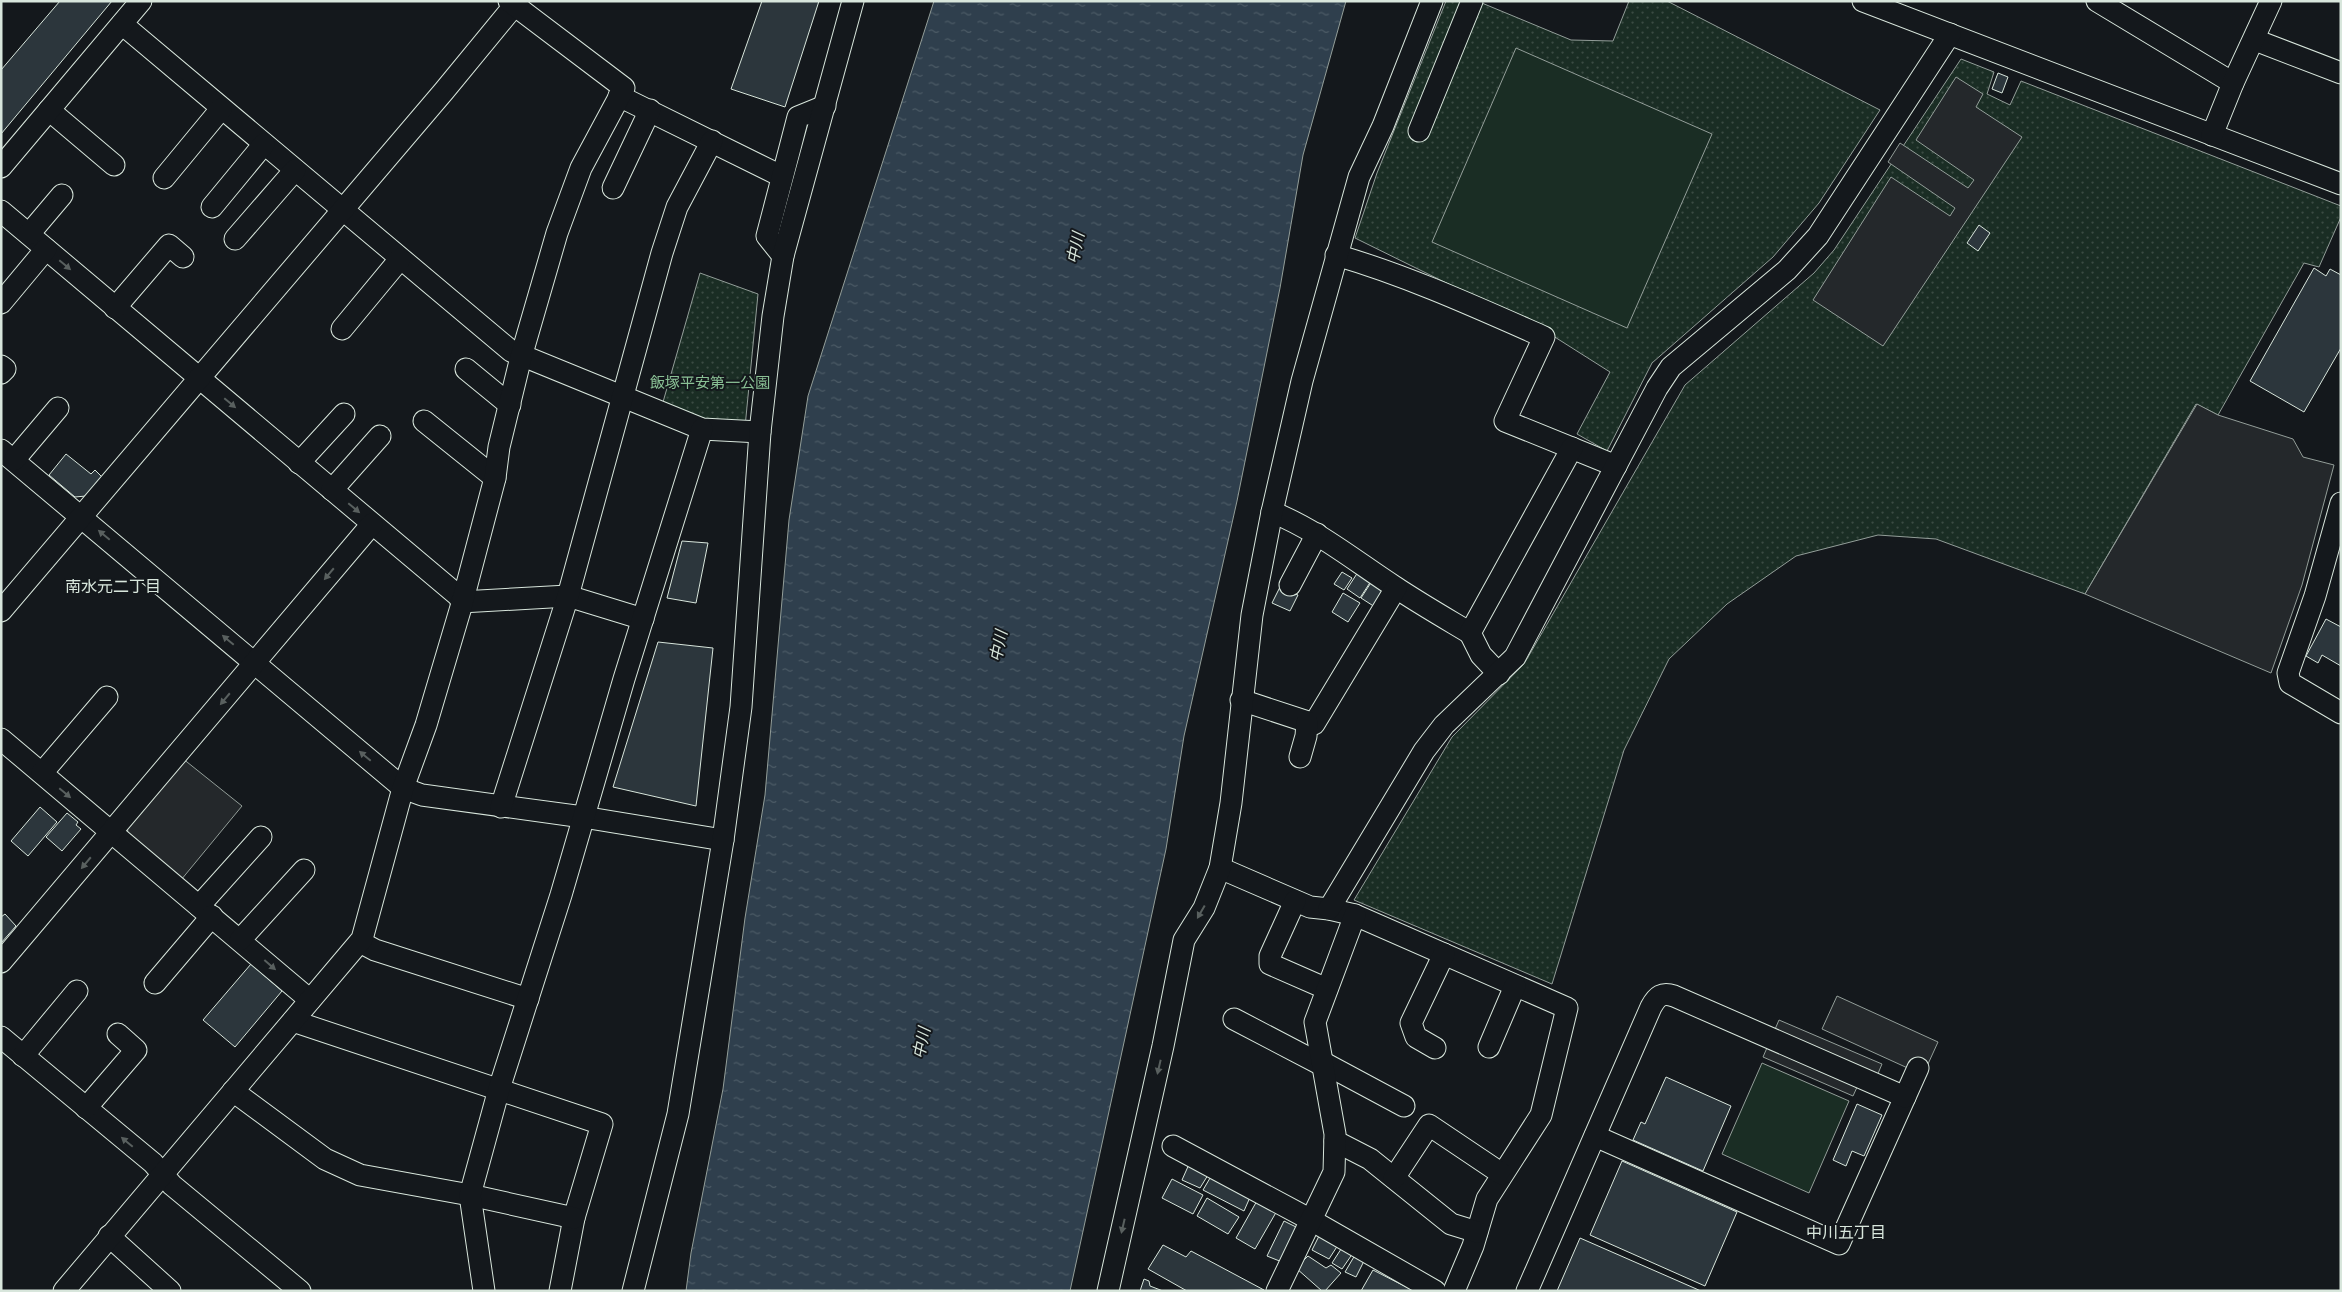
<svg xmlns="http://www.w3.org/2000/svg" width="2342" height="1292" viewBox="0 0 2342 1292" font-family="'Sofia Sans Condensed','Noto Sans JP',sans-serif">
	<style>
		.park { fill: url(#park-dots); stroke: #939e99 }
		.pitch { fill: #1a2d24; stroke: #939e99 }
		.parking { fill: #24282b; stroke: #939e99 }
		.water { fill: url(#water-ripples); stroke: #939e99 }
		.building { fill: #2c363c; stroke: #d8e6dc }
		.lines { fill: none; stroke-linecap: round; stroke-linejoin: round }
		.minor-casing { stroke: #d8e6dc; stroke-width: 23 }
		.minor { stroke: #14181c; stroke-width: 21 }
		.oneway { fill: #59605f }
		.labels { text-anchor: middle; stroke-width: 4; stroke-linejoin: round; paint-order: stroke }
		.park-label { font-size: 15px; fill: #8ac095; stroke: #14181c }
		.water-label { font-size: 16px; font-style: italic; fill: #d8e6dc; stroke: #14181c }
		.neighbourhood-label { font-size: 16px; fill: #d8e6dc; stroke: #14181c }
	</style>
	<defs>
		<pattern id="park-dots" width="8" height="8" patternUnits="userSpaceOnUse" patternTransform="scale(1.25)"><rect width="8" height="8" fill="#1a2d24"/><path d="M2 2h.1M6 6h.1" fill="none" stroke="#3b4b43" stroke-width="1.8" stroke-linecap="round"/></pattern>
		<pattern id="water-ripples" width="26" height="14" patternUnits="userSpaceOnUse" patternTransform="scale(1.25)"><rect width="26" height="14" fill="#2f3f4d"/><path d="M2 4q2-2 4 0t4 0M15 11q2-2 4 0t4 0" fill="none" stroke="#4c5b66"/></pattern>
	</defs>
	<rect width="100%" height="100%" fill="#14181c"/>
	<g class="park">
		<path d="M 1446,1 L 1477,1 L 1571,40 L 1613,41 L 1629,1 L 1667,1 L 1880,110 L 1819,203 L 1773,257 L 1652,363 L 1607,451 L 1577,434 L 1610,372 L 1550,334 L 1355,238 L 1377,173 Z"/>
		<path d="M 1961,59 L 1994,72 L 1987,94 L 2010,105 L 2021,81 L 2341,206 L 2341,217 L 2319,267 L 2304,263 L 2218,415 L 2196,404 L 2085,594 L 1936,539 L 1878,535 L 1796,556 L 1727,604 L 1669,659 L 1624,750 L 1552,984 L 1354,900 L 1452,737 L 1524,664 L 1685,385 L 1814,273 L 1834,250 Z"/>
		<path d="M 700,273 L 758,294 L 745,427 L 704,425 L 661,409 Z"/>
	</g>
	<g class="pitch">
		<path d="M 1516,48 L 1712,134 L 1627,328 L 1432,242 Z"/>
		<path d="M 1762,1063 L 1849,1101 L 1809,1193 L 1722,1154 Z"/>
	</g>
	<g class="parking">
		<path d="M 1956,77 L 1983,94 L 1976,107 L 2022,137 L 1883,346 L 1813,300 L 1891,177 L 1950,216 L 1955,208 L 1888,162 L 1900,143 L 1968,188 L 1974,180 L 1916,140 Z"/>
		<path d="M 2197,404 L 2218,415 L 2293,439 L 2303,457 L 2334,465 L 2302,585 L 2271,673 L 2085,594 Z"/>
		<path d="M 182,758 L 242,806 L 181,880 L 128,834 L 127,823 Z"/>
		<path d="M 1837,996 L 1938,1042 L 1923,1075 L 1822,1029 Z"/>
		<path d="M 1779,1020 L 1882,1064 L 1871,1090 L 1858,1085 L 1853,1096 L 1763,1057 Z"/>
	</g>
	<path class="water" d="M 934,1 L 1346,1 L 1303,155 L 1280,288 L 1237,501 L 1184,736 L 1166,849 L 1070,1291 L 686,1291 L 691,1253 L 723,1089 L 745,918 L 765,795 L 789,520 L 808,396 Z"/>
	<g class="building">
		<path d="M 60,1 L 112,1 L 1,134 L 1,70 Z"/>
		<path d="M 762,1 L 819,1 L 785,107 L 731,89 Z"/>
		<path d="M 1998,73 L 2008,77 L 2002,93 L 1992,89 Z"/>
		<path d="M 1979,225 L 1990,233 L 1978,251 L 1967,243 Z"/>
		<path d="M 2314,268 L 2326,276 L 2330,269 L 2341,275 L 2341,348 L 2304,412 L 2250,381 Z"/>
		<path d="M 66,454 L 91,474 L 95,470 L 102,477 L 86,496 L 75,497 L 49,475 Z"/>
		<path d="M 682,541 L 708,543 L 696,603 L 667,598 Z"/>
		<path d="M 1342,572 L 1352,578 L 1344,590 L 1334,584 Z"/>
		<path d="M 1358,572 L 1371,581 L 1360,598 L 1347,589 Z"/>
		<path d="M 1372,581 L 1385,590 L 1375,607 L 1361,598 Z"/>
		<path d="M 1280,587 L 1298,595 L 1290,611 L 1272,603 Z"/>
		<path d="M 1343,593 L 1360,603 L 1348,622 L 1332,612 Z"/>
		<path d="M 2326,619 L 2341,627 L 2341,666 L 2322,655 L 2318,663 L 2306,656 Z"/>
		<path d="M 658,642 L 713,648 L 696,806 L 613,787 Z"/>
		<path d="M 40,807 L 57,822 L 28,856 L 11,841 Z"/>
		<path d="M 67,813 L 78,822 L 76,825 L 81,829 L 62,851 L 46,837 Z"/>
		<path d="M 5,914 L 16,926 L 1,943 L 1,917 Z"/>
		<path d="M 251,964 L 282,991 L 235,1047 L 203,1020 Z"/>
		<path d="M 1666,1077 L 1731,1106 L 1703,1171 L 1633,1140 L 1641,1122 L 1645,1124 Z"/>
		<path d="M 1857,1104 L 1882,1115 L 1864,1156 L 1852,1151 L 1846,1166 L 1833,1160 Z"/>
		<path d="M 1622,1161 L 1737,1212 L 1705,1286 L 1590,1235 Z"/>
		<path d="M 1190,1162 L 1208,1175 L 1200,1188 L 1182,1180 Z"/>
		<path d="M 1213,1173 L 1251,1195 L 1244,1211 L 1203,1190 Z"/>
		<path d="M 1172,1179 L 1203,1195 L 1193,1214 L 1162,1198 Z"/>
		<path d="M 1207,1198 L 1239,1217 L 1228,1234 L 1197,1216 Z"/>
		<path d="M 1258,1199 L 1278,1209 L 1255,1249 L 1236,1238 Z"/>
		<path d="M 1284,1221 L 1298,1228 L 1282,1262 L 1267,1256 Z"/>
		<path d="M 1320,1234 L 1338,1245 L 1329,1259 L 1312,1250 Z"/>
		<path d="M 1580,1238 L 1701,1291 L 1557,1291 Z"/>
		<path d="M 1163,1245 L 1186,1257 L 1191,1251 L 1264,1290 L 1187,1291 L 1148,1269 Z"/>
		<path d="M 1343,1246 L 1353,1253 L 1342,1269 L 1332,1263 Z"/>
		<path d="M 1355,1255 L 1365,1259 L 1356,1277 L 1345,1272 Z"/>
		<path d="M 1308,1256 L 1326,1268 L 1331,1265 L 1341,1273 L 1325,1291 L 1322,1291 L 1296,1268 Z"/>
		<path d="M 1373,1270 L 1414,1291 L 1361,1291 Z"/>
		<path d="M 1144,1279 L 1149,1281 L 1150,1286 L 1163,1291 L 1140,1291 Z"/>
	</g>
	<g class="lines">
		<g class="minor-casing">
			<g id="minor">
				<path d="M 1863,1 L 2341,184"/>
				<path d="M 2097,1 L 2233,83"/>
				<path d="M 122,24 L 511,351 L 702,429 L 760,432"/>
				<path d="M 2255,40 L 2341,73"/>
				<path d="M 619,96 L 781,176"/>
				<path d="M 49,110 L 114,165"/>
				<path d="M 1419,131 L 1472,1"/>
				<path d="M 2212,135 L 2233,83 L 2271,1"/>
				<path d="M 1,167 L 141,1"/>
				<path d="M 164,178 L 221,109"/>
				<path d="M 613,188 L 650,110"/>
				<path d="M 212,207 L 264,144"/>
				<path d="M 1,211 L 462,599"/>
				<path d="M 29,234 L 62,195"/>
				<path d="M 235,239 L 295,170"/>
				<path d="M 1336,255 C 1408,276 1476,307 1544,337 L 1505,421 L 1616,466"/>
				<path d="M 783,256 L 767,236 L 798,117 L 825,106"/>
				<path d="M 1,303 L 46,249"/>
				<path d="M 115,308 L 169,245 L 183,257"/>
				<path d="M 342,329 L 400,259"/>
				<path d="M 1,366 L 5,369 L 1,373"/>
				<path d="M 466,369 L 510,405"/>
				<path d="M 424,421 L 495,478"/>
				<path d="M 1,450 L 403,788 L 422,795 L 583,817 L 723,840"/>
				<path d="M 14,460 L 58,408"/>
				<path d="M 299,463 L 344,414"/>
				<path d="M 332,490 L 380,436"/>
				<path d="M 2341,503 L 2315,596 L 2288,673 L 2290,683 L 2341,713"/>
				<path d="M 1272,512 C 1317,530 1355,561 1395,587 C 1419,603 1445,618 1470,633"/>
				<path d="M 1290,585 L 1317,534"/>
				<path d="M 461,602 L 568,596 L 643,619"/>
				<path d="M 1,611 L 444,91 L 518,1"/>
				<path d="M 1499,674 L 1481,655 L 1470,633 L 1572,448"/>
				<path d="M 1241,700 L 1314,724 L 1396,588"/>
				<path d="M 1,739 L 310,1000"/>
				<path d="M 1300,757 L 1306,736 L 1307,722"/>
				<path d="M 42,773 L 107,697"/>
				<path d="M 501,807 L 568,596 L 662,253 L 677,207 L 712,141"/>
				<path d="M 1220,868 L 1310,907 L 1329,909 L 1355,915 L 1567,1008 L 1541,1115 L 1487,1199 L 1473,1246 L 1454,1291"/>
				<path d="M 1295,901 L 1270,956 L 1270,964 L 1327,989"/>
				<path d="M 199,906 L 261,837"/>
				<path d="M 1329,909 L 1424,751 L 1444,725 L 1515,657 L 1657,388 L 1671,367 L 1787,270 L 1818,236 L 1950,34"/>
				<path d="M 240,940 L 304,870"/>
				<path d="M 360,942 L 375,950 L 528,999"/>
				<path d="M 1,962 L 372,524"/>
				<path d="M 155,983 L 212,916"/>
				<path d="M 1234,1019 L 1322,1065"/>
				<path d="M 293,1021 L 602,1124 L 574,1218 L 560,1291"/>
				<path d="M 1,1037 L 153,1163 L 172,1185 L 300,1291"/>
				<path d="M 1489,1047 L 1515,986"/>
				<path d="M 1435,1048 L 1416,1037 L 1411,1023 L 1444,954"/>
				<path d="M 23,1056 L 77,991"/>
				<path d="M 1322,1062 L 1404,1106"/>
				<path d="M 233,1091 L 325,1159 L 360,1175 L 470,1195 L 574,1218"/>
				<path d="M 86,1108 L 136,1050 L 118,1034"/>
				<path d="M 1595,1136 L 1839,1244 L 1918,1068"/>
				<path d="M 1335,1141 L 1370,1159 L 1451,1224 L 1477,1232"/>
				<path d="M 1173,1146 L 1311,1220 L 1435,1291"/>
				<path d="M 1394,1178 L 1429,1125 L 1502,1174"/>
				<path d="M 109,1236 L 170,1291"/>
				<path d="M 64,1291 L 362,939 L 403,788 L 426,725 L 461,607 L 495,478 L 499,447 L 521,357 L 557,233 L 581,168 L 624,88 L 509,1"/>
				<path d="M 484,1291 L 470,1195 L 499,1089 L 561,895 L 624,679 L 702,429"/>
				<path d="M 633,1291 L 678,1114 L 723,840 L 741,707 L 760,432 L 773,316 L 783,256 L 853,1"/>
				<path d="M 1108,1291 L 1163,1046 L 1184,940 L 1204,908 L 1220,868 L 1231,803 L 1252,615 L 1272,512 L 1302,381 L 1359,177 L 1383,126 L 1432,1"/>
				<path d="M 1277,1291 L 1334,1172 L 1335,1134 L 1315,1022 L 1355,915"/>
				<path d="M 1527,1291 L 1651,1007 C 1657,996 1662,992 1674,996 L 1905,1097"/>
			</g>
		</g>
		<use href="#minor" class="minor"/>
	</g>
	<defs><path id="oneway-solid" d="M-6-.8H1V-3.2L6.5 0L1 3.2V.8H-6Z" transform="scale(1.25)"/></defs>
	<g class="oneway">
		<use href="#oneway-solid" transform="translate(65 265) rotate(40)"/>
		<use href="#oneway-solid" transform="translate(230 403) rotate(40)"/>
		<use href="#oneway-solid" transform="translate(354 508) rotate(40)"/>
		<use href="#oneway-solid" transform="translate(104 535) rotate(-140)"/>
		<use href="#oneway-solid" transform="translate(329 574) rotate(130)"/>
		<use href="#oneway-solid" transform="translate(228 640) rotate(-140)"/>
		<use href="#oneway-solid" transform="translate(225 699) rotate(130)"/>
		<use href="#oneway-solid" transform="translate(365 756) rotate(-140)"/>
		<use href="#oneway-solid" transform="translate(65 793) rotate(40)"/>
		<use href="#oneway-solid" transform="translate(86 863) rotate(130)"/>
		<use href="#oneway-solid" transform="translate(1201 912) rotate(120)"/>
		<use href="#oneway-solid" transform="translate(270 965) rotate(41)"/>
		<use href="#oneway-solid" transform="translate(1159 1067) rotate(103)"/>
		<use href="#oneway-solid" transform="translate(127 1142) rotate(-140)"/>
		<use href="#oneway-solid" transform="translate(1123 1226) rotate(103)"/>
	</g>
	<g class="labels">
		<g class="park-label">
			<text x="710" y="388">飯塚平安第一公園</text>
		</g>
		<g class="water-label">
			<text transform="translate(1075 248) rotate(-79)" y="6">中川</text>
			<text transform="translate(998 646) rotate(-79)" y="6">中川</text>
			<text transform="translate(921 1043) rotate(-79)" y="6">中川</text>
		</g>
		<g class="neighbourhood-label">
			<text x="113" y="592">南水元二丁目</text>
			<text x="1846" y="1238">中川五丁目</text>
		</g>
	</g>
	<rect width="2342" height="1292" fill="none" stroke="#d8e6dc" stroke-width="5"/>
</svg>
